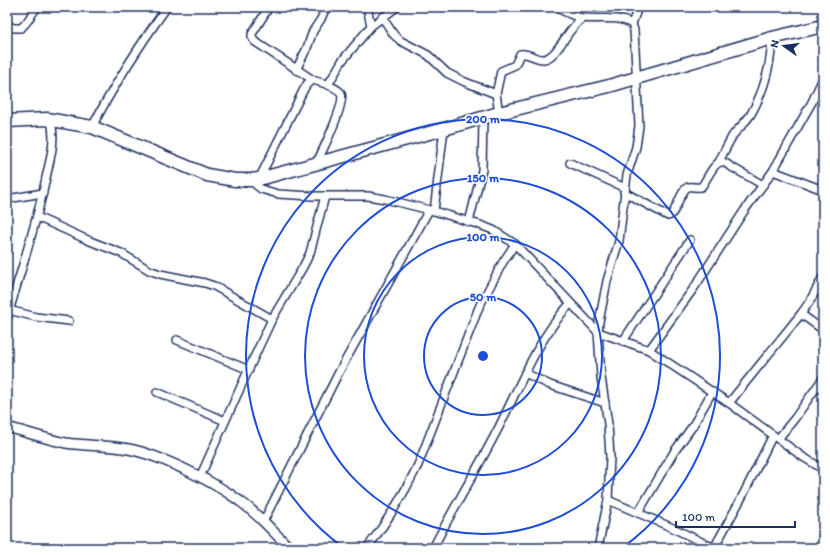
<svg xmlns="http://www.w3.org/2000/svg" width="830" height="555" viewBox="0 0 830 555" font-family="Itim,sans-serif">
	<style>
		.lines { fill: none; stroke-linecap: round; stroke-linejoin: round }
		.minor-casing { stroke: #1b2f5e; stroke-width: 10 }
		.tertiary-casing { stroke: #1b2f5e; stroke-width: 12 }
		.primary-casing { stroke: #1b2f5e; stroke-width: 15 }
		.minor { stroke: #fff; stroke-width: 7 }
		.tertiary { stroke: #fff; stroke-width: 9 }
		.primary { stroke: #fff; stroke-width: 12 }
		.ring { fill: none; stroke: #1d4ed8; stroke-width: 2 }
		.centre { fill: #1d4ed8; stroke: #fff; stroke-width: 2 }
		.ring-label { font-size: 12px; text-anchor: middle; font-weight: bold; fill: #1d4ed8; stroke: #fff; stroke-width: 3; stroke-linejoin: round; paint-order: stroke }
	</style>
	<rect width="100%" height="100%" fill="#fff"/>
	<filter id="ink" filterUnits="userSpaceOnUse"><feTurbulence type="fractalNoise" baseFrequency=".025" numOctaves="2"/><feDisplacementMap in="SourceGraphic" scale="8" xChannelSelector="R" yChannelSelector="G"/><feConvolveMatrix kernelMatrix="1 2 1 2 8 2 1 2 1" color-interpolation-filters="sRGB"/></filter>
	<g filter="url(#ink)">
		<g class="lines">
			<g class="minor-casing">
				<g id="minor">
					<path d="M 269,7 L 252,34 L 252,37 L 254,41 L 313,80"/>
					<path d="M 555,7 C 563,10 574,18 583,18 C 600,20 617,15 632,24 L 634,30 L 639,126 L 636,147 L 627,175 L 619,241 L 607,281 L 599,322 L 598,332 L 601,377 L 608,424 L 610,457 L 608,500 L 598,548"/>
					<path d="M 382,17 L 394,35 L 401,41 L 428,55 L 447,73 L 465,82 L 496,94"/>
					<path d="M 632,24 L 638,7"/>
					<path d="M 7,25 L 14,28 L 21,28 L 26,23 L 37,7"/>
					<path d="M 371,26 L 397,7"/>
					<path d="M 296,70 L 307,48 L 313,31 L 321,19 L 326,7"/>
					<path d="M 328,85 L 342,61 L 371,26 L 367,7"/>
					<path d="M 499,113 L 496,94 L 501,71 L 515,65 L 520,54 C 528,52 536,60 544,59 C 558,57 568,27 582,19"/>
					<path d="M 92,127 C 114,85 139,46 167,7"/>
					<path d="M 719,162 C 723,153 728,144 733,135 C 739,128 746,122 751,114 C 764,91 771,64 772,38"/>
					<path d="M 570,163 L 625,188"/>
					<path d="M 773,171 L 823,190"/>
					<path d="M 259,179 L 304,89 L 307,84 L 313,80 C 320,82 336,86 341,93 C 346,103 322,152 316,164"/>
					<path d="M 250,180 L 261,189 L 278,194 L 312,196 L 368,196 L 385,199 L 434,211 L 480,225 L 493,230 L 515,244 L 598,332 L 649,350 L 729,403 L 803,457 L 823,469"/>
					<path d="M 624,192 L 668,216 L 671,215 C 677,209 681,190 688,187 C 692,186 697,188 701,187 C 706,182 714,161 722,162 C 723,162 728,164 728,165 L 763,185"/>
					<path d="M 7,199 L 43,193"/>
					<path d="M 434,211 L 444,129"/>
					<path d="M 37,217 L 90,241 L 121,253 L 149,270 L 160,274 L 205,283 L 214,286 L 272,319"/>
					<path d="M 469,222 L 482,170 L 483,118"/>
					<path d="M 9,310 L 36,317 L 69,321"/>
					<path d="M 801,314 L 823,330"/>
					<path d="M 7,319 C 20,272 36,226 46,178 C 50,159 56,141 51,121"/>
					<path d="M 177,340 L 249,370"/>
					<path d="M 623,341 L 690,240"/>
					<path d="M 649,350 L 694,288 L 744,211 L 773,171 L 812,102 L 823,78"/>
					<path d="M 525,373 L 550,385 L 605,403"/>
					<path d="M 157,392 L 225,421"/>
					<path d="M 729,403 L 801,314 L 810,301 L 823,277"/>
					<path d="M 778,439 L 795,418 L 823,378"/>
					<path d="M 200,477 L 257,351 L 272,319 L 303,267 L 310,253 L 325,196"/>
					<path d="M 608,500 L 673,528 L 714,548"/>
					<path d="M 638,513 L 674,452 L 692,427 L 712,392"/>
					<path d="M 263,522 L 339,372 L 429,210"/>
					<path d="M 367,548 C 388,521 403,496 418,465 L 479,307 L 503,262 L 515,244"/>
					<path d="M 433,548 C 454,507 478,468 499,427 C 520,385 538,338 570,304"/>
					<path d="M 714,548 L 742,497 L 773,435"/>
				</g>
			</g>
			<g class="tertiary-casing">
				<path id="tertiary" d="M 7,427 C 26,432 46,439 66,443 C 87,446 108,445 129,449 C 162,456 215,482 241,502 C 259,515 274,533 290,548"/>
			</g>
			<g class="primary-casing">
				<path id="primary" d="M 7,121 L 47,119 L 92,127 L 207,175 L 235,180 L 250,180 L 259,179 L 444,129 L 499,113 L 609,86 L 772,38 L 823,26"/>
			</g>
			<use href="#minor" class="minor"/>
			<use href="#tertiary" class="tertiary"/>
			<use href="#primary" class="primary"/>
		</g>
	</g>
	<g class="ring">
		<circle cx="483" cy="356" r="59"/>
		<circle cx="483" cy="356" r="119"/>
		<circle cx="483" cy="356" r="178"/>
		<path d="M344 548A237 237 0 1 1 622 548"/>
	</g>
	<circle cx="483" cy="356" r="6" class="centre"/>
	<g class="ring-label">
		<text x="483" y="123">200 m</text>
		<text x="483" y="182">150 m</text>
		<text x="483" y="241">100 m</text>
		<text x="483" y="301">50 m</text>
	</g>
	<rect width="830" height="555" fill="none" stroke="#fff" stroke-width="24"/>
	<rect x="12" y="12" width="806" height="531" fill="none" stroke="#1b2f5e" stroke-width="1.5" filter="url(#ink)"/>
	<g transform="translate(784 46) rotate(284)" stroke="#ffffff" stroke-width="3" paint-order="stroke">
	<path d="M0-3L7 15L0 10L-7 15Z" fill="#1b2f5e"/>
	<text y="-6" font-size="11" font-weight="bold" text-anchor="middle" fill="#1b2f5e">N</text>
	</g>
	<path d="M676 521v6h119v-6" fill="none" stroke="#1b2f5e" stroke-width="2"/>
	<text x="682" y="521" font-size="12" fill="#1b2f5e" stroke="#ffffff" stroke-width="3" paint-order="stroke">100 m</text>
</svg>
